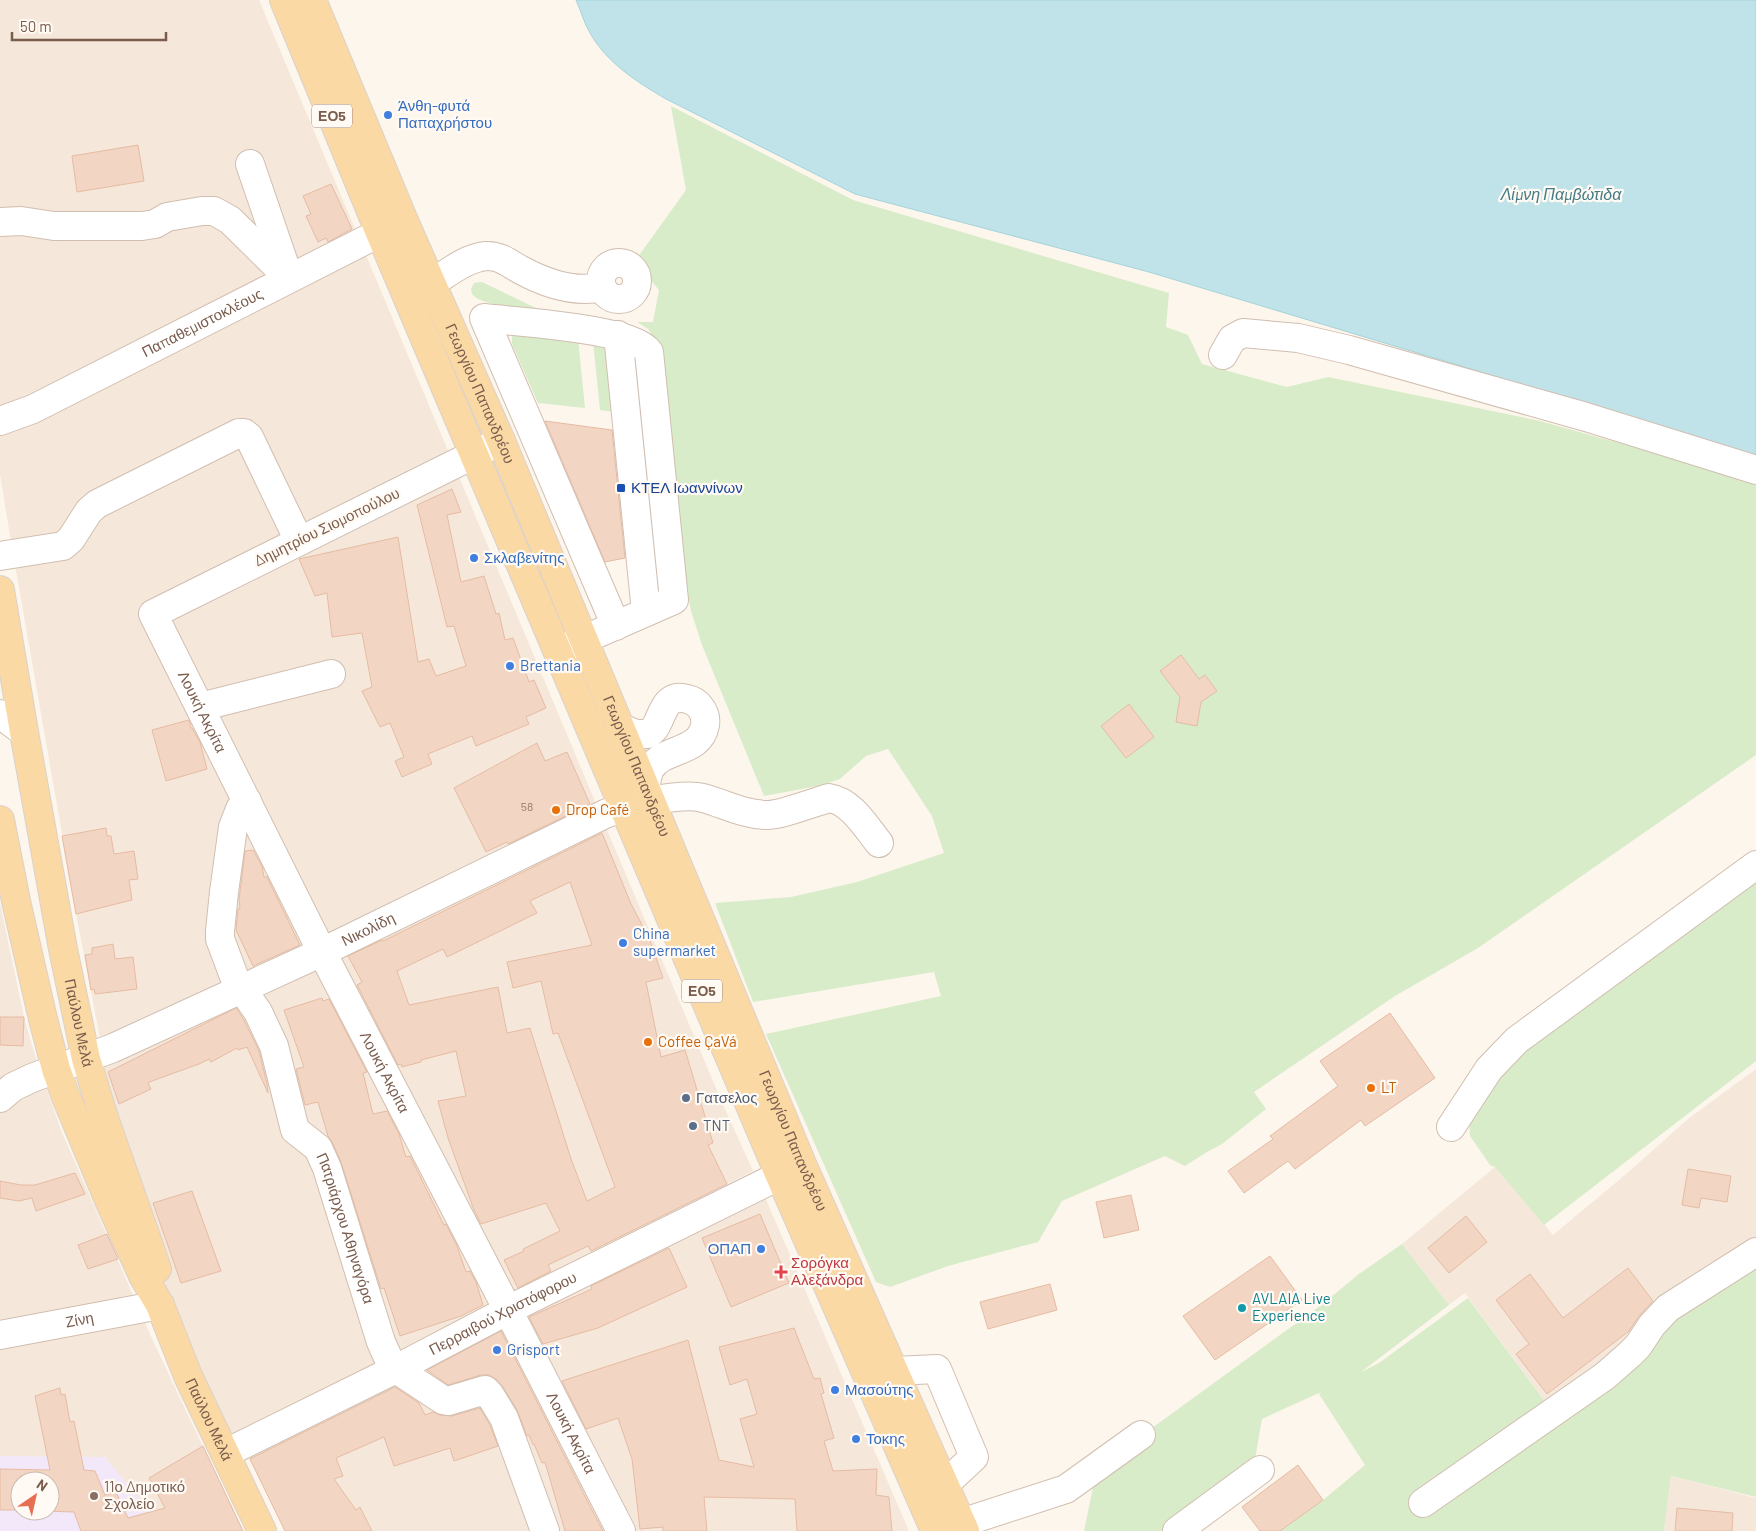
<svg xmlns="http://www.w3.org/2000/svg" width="1756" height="1531" viewBox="0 0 1756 1531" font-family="Barlow,sans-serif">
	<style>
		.residential { fill: #f5e8da; fill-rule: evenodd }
		.education { fill: #f3e8fa; fill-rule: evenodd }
		.green { fill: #d8ecc9 }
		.water { fill: #bfe3e8; stroke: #a5d3da }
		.building { fill: #f3d5c3; stroke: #e6bba3; fill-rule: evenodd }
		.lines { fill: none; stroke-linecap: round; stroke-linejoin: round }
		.minor-casing { stroke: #d1beb0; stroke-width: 30 }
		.major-casing { stroke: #dad1cd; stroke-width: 30 }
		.minor { stroke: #fff; stroke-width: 28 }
		.major { stroke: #fbd9a5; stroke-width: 28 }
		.shop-dot { fill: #3f7fe0; stroke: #fffaf3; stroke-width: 2 }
		.transit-dot { fill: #1a4fb4; stroke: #fffaf3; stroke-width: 2 }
		.food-dot { fill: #e8710a; stroke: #fffaf3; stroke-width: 2 }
		.service-dot { fill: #5c6f8a; stroke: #fffaf3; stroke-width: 2 }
		.health-dot { fill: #e0444e; stroke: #fffaf3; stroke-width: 2 }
		.culture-dot { fill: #0f9aa8; stroke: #fffaf3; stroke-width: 2 }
		.education-dot { fill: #8d6e63; stroke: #fffaf3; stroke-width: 2 }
		.labels { text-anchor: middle; stroke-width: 4.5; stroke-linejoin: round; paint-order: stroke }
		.number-label { font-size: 12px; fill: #987a6a }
		.shield { fill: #fffaf3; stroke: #a28b7f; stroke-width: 1 }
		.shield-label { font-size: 14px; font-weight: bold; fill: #7a5c4d }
		.shop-label { font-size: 15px; fill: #366cbe; stroke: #fffaf3; text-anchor: start }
		.street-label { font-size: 15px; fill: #7a5c4d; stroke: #fffaf3 }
		.transit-label { font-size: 15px; fill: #164399; stroke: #fffaf3; text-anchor: start }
		.food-label { font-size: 15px; fill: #c56008; stroke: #fffaf3; text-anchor: start }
		.service-label { font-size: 15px; fill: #4e5e75; stroke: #fffaf3; text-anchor: start }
		.health-label { font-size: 15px; fill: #be3a42; stroke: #fffaf3; text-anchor: start }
		.culture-label { font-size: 15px; fill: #0d838f; stroke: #fffaf3; text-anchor: start }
		.education-label { font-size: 15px; fill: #785e54; stroke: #fffaf3; text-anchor: start }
		.water-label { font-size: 16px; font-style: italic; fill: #437c86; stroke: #fffaf3 }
	</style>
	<rect width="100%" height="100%" fill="#fdf6ec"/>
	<g class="residential">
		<path d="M 0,0 L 259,0 L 602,818 L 721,1100 L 753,1171 L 518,1289 L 496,1308 L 226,1442 L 167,1292 L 100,1106 L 102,1049 L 76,914 L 11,542 L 0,474 Z"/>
		<path d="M 0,903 L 24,1017 L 33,1049 L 61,1130 L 153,1341 L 243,1531 L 0,1531 ZM 20,1481 L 50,1481 L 50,1511 L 20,1511 Z"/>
		<path d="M 1756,1069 L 1756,1244 L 1549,1407 L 1465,1293 L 1449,1305 L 1402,1244 L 1495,1167 L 1553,1235 L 1625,1175 L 1688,1119 Z"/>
		<path d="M 761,1188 L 909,1531 L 285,1531 L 245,1450 Z"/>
		<path d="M 1671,1476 L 1756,1498 L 1756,1531 L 1664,1531 Z"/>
	</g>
	<path class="education" d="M 0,1456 L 105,1457 L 166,1531 L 0,1531 ZM 20,1481 L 50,1481 L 50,1511 L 20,1511 Z"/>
	<g class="green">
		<path d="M 671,106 L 853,200 L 1169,293 L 1166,327 L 1188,335 L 1202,364 L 1287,387 L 1328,377 L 1540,421 L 1687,462 L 1756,485 L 1756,755 L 1478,948 L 1395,996 L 1254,1092 L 1266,1109 L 1222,1144 L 1207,1152 L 1185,1166 L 1165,1156 L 1062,1201 L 1038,1242 L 948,1266 L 890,1287 L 876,1282 L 766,1034 L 941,996 L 934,972 L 753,1002 L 715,903 L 791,897 L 857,882 L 944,853 L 932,816 L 888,749 L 866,756 L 840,779 L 818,786 L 764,796 L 702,645 L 691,611 L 686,586 L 656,342 L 648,329 L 637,322 L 653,322 L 659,290 L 635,261 L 686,190 Z"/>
		<path d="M 480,282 L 482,282 L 538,309 C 521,307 483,307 472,294 L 471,289 L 474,283 Z"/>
		<path d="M 512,331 L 578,339 L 585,408 L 538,403 L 512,344 Z"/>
		<path d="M 593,341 L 608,342 L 614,412 L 600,410 Z"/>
		<path d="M 1756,865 L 1756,1061 L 1544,1225 L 1495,1167 L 1490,1165 L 1470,1136 L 1468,1102 L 1517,1040 Z"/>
		<path d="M 1402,1244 L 1449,1305 L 1361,1372 L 1379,1363 L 1468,1298 L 1549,1407 L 1660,1321 L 1756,1258 L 1756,1497 L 1671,1476 L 1664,1531 L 1280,1531 L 1323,1500 L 1365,1465 L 1319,1394 L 1321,1392 L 1262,1419 L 1254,1465 L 1168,1531 L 1084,1531 L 1097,1468 L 1320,1306 L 1359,1274 Z"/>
	</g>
	<path class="water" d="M 576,0 L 1756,0 L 1756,455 L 1149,272 L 855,194 L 666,99 C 637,82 607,63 590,33 C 584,23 581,11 576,0 Z"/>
	<g class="building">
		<path d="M 138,145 L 144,181 L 77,192 L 72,156 Z"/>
		<path d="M 331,184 L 352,229 L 328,242 L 326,238 L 318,242 L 306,216 L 311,214 L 303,196 Z"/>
		<path d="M 545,421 L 612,430 L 625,558 L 605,562 Z"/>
		<path d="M 452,489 L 461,512 L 447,515 L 461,582 L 484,576 L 496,614 L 499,613 L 505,640 L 513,638 L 529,682 L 534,680 L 546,708 L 526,717 L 529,724 L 476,746 L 472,736 L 428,754 L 432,764 L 402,777 L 395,761 L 404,757 L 390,723 L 380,727 L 362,691 L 372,687 L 362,633 L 332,637 L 327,593 L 315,596 L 299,559 L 398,537 L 418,662 L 429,659 L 436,676 L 466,666 L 454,626 L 447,627 L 417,505 Z"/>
		<path d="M 1181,655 L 1199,679 L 1205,675 L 1217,691 L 1201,702 L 1197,726 L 1176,722 L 1180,697 L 1160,671 Z"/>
		<path d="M 1129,704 L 1154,737 L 1126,758 L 1101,726 Z"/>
		<path d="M 189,720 L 191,728 L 192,728 L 200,742 L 207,769 L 166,781 L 152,730 Z"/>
		<path d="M 537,743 L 545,761 L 567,752 L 590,804 L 508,844 L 507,842 L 486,852 L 454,788 Z"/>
		<path d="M 106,828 L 107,836 L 111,836 L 114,854 L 134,851 L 138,879 L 129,880 L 132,900 L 76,914 L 62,836 Z"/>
		<path d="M 602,833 L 631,904 L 649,938 L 663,978 L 646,982 L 661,1057 L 685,1050 L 713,1143 L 708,1145 L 727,1184 L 591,1251 L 588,1246 L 548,1265 L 551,1271 L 518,1288 L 504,1260 L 524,1251 L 523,1249 L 560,1231 L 546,1203 L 481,1224 L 474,1210 L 448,1138 L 438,1101 L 466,1096 L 456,1051 L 421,1060 L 421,1062 L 402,1067 L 401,1064 L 398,1065 L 357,985 L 362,982 L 348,956 L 382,940 L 383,941 ZM 570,882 L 592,945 L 507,962 L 513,988 L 541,981 L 553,1034 L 558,1033 L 615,1187 L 587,1201 L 571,1159 L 530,1028 L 507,1033 L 498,987 L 409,1005 L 397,971 L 443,949 L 447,957 L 537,913 L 530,901 Z"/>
		<path d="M 253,850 L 262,866 L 264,877 L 267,877 L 300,945 L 253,966 L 236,930 L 238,909 L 240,908 L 239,900 L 245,851 Z"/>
		<path d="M 113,944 L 115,959 L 133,957 L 137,989 L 95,994 L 94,989 L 91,990 L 85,955 L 92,954 L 92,948 Z"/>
		<path d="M 322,998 L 323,1001 L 329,999 L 367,1072 L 363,1073 L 373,1114 L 387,1111 L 399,1134 L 406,1157 L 410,1156 L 444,1225 L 446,1224 L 457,1246 L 466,1272 L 470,1271 L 476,1282 L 483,1305 L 461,1316 L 400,1336 L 384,1288 L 381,1289 L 341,1162 L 332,1142 L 328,1136 L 318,1102 L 305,1105 L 296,1069 L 304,1067 L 284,1010 Z"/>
		<path d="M 236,1008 L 244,1020 L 259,1051 L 267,1084 L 268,1093 L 247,1047 L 238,1050 L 237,1048 L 211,1062 L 209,1059 L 199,1064 L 152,1081 L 148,1083 L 151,1089 L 119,1104 L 108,1072 Z"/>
		<path d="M 1390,1013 L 1435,1078 L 1365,1126 L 1361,1120 L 1295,1169 L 1288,1161 L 1244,1193 L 1228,1171 L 1273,1139 L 1270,1136 L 1338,1086 L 1320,1061 Z"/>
		<path d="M 0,1017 L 24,1017 L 23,1046 L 0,1045 Z"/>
		<path d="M 1688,1169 L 1731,1176 L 1727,1202 L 1701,1198 L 1699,1208 L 1682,1205 Z"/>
		<path d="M 75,1173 L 85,1194 L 36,1211 L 32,1198 L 19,1201 L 0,1198 L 0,1181 L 21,1185 L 35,1185 Z"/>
		<path d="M 192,1191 L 221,1271 L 181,1283 L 153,1203 Z"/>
		<path d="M 1131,1195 L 1139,1230 L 1104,1238 L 1096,1202 Z"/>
		<path d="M 760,1214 L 789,1283 L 731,1307 L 702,1238 Z"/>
		<path d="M 1466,1216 L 1487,1242 L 1449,1273 L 1428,1248 Z"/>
		<path d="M 107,1234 L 118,1259 L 88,1269 L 78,1245 Z"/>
		<path d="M 669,1248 L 687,1287 L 598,1328 L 543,1344 L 529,1317 L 592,1289 L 591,1286 Z"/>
		<path d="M 1270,1256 L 1302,1300 L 1215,1360 L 1183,1316 Z"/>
		<path d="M 1628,1268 L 1653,1301 L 1639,1316 L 1629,1331 L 1547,1394 L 1516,1354 L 1529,1344 L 1496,1300 L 1530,1274 L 1563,1318 Z"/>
		<path d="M 1050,1284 L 1057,1310 L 988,1329 L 980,1302 Z"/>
		<path d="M 794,1328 L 814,1379 L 820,1378 L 824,1393 L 821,1394 L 834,1438 L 824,1441 L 833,1471 L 877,1469 L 876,1495 L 889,1497 L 892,1531 L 797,1531 L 795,1499 L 704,1497 L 707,1531 L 663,1531 L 663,1527 L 640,1529 L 632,1459 L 618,1418 L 586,1429 L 562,1381 L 688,1340 L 719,1460 L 754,1467 L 740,1419 L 757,1414 L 747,1379 L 730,1385 L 719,1347 Z"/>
		<path d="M 501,1331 L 594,1514 L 603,1531 L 565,1531 L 545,1462 L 542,1463 L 534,1444 L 533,1445 L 529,1435 L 527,1436 L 517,1410 L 503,1387 L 496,1379 L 489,1375 L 481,1375 L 448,1385 L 427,1370 Z"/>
		<path d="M 395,1387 L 419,1403 L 425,1415 L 433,1412 L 440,1415 L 452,1416 L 480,1408 L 490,1425 L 498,1446 L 454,1461 L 450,1448 L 394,1466 L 384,1437 L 336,1458 L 343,1476 L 334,1479 L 356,1510 L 360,1507 L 372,1531 L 285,1531 L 250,1459 Z"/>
		<path d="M 60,1388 L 61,1395 L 65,1394 L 70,1422 L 74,1421 L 84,1470 L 95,1471 L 105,1495 L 116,1492 L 128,1518 L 165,1508 L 149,1478 L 203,1446 L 243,1531 L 81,1531 L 74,1512 L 43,1511 L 50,1511 L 50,1481 L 20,1481 L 20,1510 L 0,1510 L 0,1469 L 50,1470 L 35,1396 Z"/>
		<path d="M 1298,1465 L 1323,1500 L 1280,1531 L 1260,1531 L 1242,1507 Z"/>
		<path d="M 1677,1508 L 1733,1513 L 1732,1531 L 1675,1531 Z"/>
	</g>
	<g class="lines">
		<g class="minor-casing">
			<g id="minor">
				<path d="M 250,164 L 288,275"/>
				<path d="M 0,222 L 21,221 L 54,226 L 142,226 L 155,224 L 167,217 L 202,211 L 214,211 L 230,220 L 289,278"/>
				<circle cx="619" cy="281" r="18"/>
				<path d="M 432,283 C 448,273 466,258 486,256 C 500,255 510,264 521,270 C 545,283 575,293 602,287"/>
				<path d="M 618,335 L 646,612"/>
				<path d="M 1223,355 L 1232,339 L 1243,333 L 1298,338 L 1349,350 L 1586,417 L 1756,470"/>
				<path id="s1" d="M 0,421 L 33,409 L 401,222"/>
				<path id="s2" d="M 501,441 L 153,614 L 322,952 L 510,1314 L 621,1531"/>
				<path d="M 0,556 L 63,546 L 71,539 L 89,511 L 97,504 L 239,433 L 244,433 L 249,437 L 299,541"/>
				<path d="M 562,649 L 674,600 L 649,352 C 633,328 515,322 484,318 L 616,626"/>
				<path d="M 200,707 L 331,674"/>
				<path d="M 0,714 L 24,732"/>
				<path d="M 621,728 L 636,734 L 648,734 C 653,731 656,727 658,722 C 664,709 668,693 687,699 C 692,700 697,703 700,707 C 704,712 706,719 705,725 C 700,754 663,747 650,769 C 647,775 647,782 645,788"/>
				<path id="s3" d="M 247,801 L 240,809 L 233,827 L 224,892 L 220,931 L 220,939 L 235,979 L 258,1012 L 274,1046 L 295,1130 L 318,1148 L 327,1168 L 381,1342 L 390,1362 L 396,1369 L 443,1400 L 448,1401 L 485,1390 L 490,1395 L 504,1418 L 545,1531"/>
				<path id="s4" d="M 0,1098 L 13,1087 L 32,1078 L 113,1048 L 322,952 L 605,814 C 627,805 681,792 703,798 C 725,804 742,814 766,815 C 778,816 815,802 829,798 C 851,801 866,827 879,843"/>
				<path d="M 1451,1127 L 1489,1069 L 1517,1040 L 1756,865"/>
				<path id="s5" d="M 0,1335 L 160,1305"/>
				<path d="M 894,1371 L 937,1369 L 974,1457 L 944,1485"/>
				<path id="s6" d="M 226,1453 L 396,1369 L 518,1305 L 801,1165"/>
				<path d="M 1423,1503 L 1605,1376 L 1630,1354 L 1638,1346 L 1652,1325 L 1668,1308 L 1756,1252"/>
				<path d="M 961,1523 L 1066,1489 L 1141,1435"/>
				<path d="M 1177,1531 L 1260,1470"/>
			</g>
		</g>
		<g class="major-casing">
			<g id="major">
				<path d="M 284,0 L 380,233 L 780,1176 L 935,1531"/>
				<path id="s7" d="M 312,0 L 404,221 L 501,441 L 802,1164 L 965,1531"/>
				<path id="s8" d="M 0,590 L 24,732 L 63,949 L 86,1059 L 103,1115 L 157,1269"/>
				<path id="s9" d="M 0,820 L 16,901 L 43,1019 L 56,1069 L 66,1097 L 108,1198 L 143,1276 L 160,1305 L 188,1376 L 262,1531"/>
			</g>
		</g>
		<use href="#minor" class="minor"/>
		<use href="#major" class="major"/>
	</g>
	<g class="shop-dot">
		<circle cx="388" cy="115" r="5"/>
		<circle cx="474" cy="558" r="5"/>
		<circle cx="510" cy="666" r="5"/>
		<circle cx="623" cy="943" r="5"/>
		<circle cx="761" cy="1249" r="5"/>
		<circle cx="497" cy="1350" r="5"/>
		<circle cx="835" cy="1390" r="5"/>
		<circle cx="856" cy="1439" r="5"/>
	</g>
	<rect class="transit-dot" x="616" y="483" width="10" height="10" rx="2.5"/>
	<g class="food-dot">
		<circle cx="556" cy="810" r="5"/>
		<circle cx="648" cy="1042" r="5"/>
		<circle cx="1371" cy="1088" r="5"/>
	</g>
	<g class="service-dot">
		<circle cx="686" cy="1098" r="5"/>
		<circle cx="693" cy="1126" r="5"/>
	</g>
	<path class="health-dot" d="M778.5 1264.5h5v5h5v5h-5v5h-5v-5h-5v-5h5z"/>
	<circle class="culture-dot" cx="1242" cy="1308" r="5"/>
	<circle class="education-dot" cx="94" cy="1496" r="5"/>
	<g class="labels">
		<g class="number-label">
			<text x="527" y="811">58</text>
		</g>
		<g class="shield">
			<rect x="312" y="104.5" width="40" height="23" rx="4"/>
			<rect x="682" y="979.5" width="40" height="23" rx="4"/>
		</g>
		<g class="shield-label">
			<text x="332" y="121">ΕΟ5</text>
			<text x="702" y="996">ΕΟ5</text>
		</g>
		<g class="shop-label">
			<text x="398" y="111">Άνθη-φυτά<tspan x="398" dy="17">Παπαχρήστου</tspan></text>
			<text x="484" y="563">Σκλαβενίτης</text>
			<text x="520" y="671">Brettania</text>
			<text x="633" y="939">China<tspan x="633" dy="17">supermarket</tspan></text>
			<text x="751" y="1254" text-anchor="end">ΟΠΑΠ</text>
			<text x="507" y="1355">Grisport</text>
			<text x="845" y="1395">Μασούτης</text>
			<text x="866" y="1444">Τοκης</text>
		</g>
		<g class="street-label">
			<text dy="5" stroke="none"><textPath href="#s1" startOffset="225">Παπαθεμιστοκλέους</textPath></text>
			<text dy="5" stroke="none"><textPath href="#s7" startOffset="428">Γεωργίου Παπανδρέου</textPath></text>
			<text transform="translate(327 527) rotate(-26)" y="5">Δημητρίου Σιομοπούλου</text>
			<text dy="5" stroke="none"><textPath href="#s2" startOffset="498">Λουκή Ακρίτα</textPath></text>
			<text dy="5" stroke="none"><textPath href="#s7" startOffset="832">Γεωργίου Παπανδρέου</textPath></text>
			<text dy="5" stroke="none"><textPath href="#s4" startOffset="406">Νικολίδη</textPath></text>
			<text dy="5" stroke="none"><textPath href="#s8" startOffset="440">Παύλου Μελά</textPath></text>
			<text dy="5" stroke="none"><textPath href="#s2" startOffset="902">Λουκή Ακρίτα</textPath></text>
			<text dy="5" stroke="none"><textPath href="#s7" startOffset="1238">Γεωργίου Παπανδρέου</textPath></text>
			<text dy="5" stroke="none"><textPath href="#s3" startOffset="464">Πατριάρχου Αθηναγόρα</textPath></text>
			<text dy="5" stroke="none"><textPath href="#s6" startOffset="310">Περραιβού Χριστόφορου</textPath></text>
			<text dy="5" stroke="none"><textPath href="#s5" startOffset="81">Ζίνη</textPath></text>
			<text dy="5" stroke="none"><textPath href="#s9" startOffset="638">Παύλου Μελά</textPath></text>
			<text dy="5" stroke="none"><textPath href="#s2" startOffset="1308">Λουκή Ακρίτα</textPath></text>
		</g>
		<g class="transit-label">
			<text x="631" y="493">ΚΤΕΛ Ιωαννίνων</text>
		</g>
		<g class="food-label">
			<text x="566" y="815">Drop Café</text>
			<text x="658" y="1047">Coffee ÇaVá</text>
			<text x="1381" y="1093">LT</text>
		</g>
		<g class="service-label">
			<text x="696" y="1103">Γατσελος</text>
			<text x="703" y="1131">TNT</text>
		</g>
		<g class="health-label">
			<text x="791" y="1268">Σορόγκα<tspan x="791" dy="17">Αλεξάνδρα</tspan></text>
		</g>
		<g class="culture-label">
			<text x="1252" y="1304">AVLAIA Live<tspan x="1252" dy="17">Experience</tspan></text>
		</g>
		<g class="education-label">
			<text x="104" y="1492">11ο Δημοτικό<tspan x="104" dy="17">Σχολείο</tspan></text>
		</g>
		<g class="water-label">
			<text x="1561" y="200">Λίμνη Παμβώτιδα</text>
		</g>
	</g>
	<g transform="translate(35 1496) rotate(34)"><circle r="24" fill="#fffaf3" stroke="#cabbb1"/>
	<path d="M0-4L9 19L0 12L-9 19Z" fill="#e76f51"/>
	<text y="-8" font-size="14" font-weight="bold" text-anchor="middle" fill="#7a5c4d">N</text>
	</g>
	<path d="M12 32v8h154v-8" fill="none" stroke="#7a5c4d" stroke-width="2.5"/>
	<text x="20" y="32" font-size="15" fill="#7a5c4d" stroke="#fffaf3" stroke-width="4" paint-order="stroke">50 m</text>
</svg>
